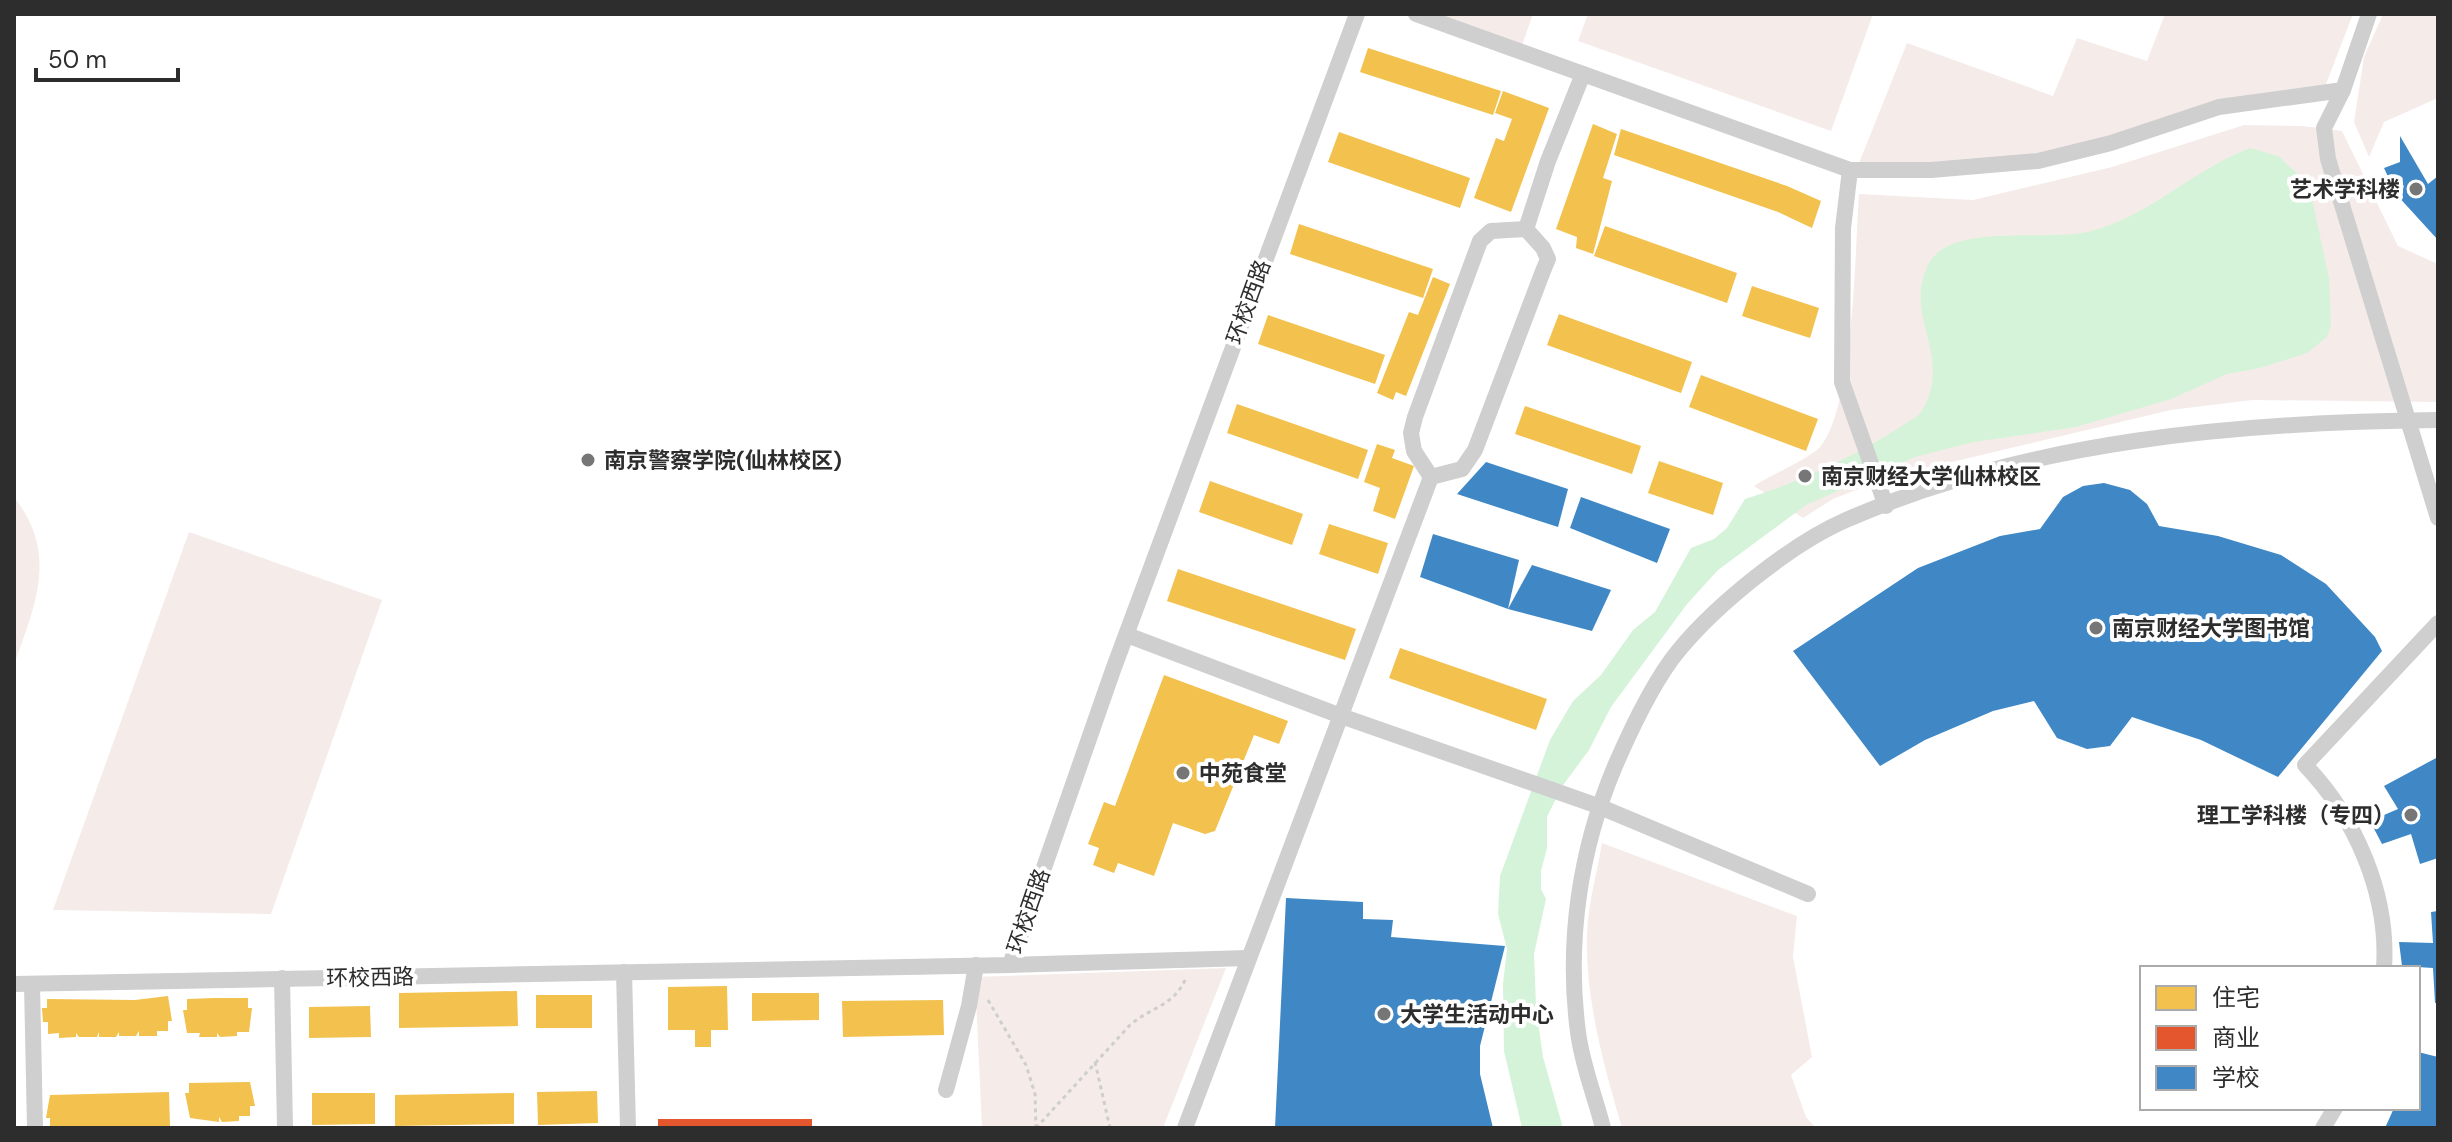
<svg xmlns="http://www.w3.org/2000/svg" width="2452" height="1142" viewBox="0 0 2452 1142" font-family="'DM Sans','Noto Sans SC',sans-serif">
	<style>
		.green { fill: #f5ecea }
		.water { fill: #d5f3d8 }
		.homes { fill: #f2c14e }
		.shops { fill: #e4572e }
		.schools { fill: #3f88c5 }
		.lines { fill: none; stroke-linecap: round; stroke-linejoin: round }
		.path { stroke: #cecece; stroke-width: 3; stroke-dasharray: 4 4; stroke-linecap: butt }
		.street { stroke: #cfcfcf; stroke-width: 16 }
		.poi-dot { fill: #767676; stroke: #fff; stroke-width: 3 }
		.labels { text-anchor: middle; stroke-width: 8; stroke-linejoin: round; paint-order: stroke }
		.poi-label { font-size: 22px; font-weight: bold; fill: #2d2d2d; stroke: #fff; text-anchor: start }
		.street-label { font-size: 22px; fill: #2d2d2d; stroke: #fff }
	</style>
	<rect width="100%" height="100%" fill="#fff"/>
	<g class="green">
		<path d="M 1406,14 L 1533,14 L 1519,54 Z"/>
		<path d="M 1588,14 L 1873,14 L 1831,131 L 1578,41 Z"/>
		<path d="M 2165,14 L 2353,14 L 2323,92 L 2275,97 L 2054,157 L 1857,168 L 1907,43 L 2053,96 L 2077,38 L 2147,61 Z"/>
		<path d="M 2383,14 L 2438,14 L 2438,98 L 2384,122 L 2369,157 L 2354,122 L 2364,57 Z"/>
		<path d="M 2244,125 L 2303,126 L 2342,131 L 2398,246 L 2438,264 L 2438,402 L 2252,400 L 2171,410 L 1889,477 L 1833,499 L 1803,518 L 1754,486 C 1769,476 1808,459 1819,448 C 1854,412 1855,248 1859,194 L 1973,200 L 2112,167 Z"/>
		<path d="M 14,497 C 59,554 35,605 14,665 Z"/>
		<path d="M 189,532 L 382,600 L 271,914 L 53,910 Z"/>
		<path d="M 1602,843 L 1797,916 L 1793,957 L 1812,1057 L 1791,1075 L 1806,1117 L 1816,1128 L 1622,1128 C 1604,1066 1585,1000 1587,934 C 1588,904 1597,873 1602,843 Z"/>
		<path d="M 1226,968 L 1163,1128 L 982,1128 L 975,977 Z"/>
	</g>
	<path class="water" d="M 2250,148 L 2278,156 L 2297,173 L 2311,194 L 2329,278 L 2331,325 L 2327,337 L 2307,353 L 2260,368 L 2227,374 L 2171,399 L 2076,427 L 1974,442 L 1915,457 L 1806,505 L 1718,570 L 1687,604 L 1611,707 L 1589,750 L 1561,788 L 1547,817 L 1547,848 L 1541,871 L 1541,889 L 1546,899 L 1534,954 L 1536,1006 L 1543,1057 L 1563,1128 L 1522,1128 L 1504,1051 L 1503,984 L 1507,949 L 1498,914 L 1500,876 L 1550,740 L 1573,701 L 1601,675 L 1633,630 L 1655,612 L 1691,548 L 1714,539 L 1727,528 L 1745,499 C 1807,480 1865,451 1919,415 C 1957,359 1903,321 1927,267 C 1947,221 2042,242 2087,232 C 2148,218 2192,170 2250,148 Z"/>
	<g class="homes">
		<path d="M 1368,48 L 1501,91 L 1493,115 L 1360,72 Z"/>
		<path d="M 1503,91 L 1549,108 L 1511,212 L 1474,198 L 1496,138 L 1504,141 L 1512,119 L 1495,113 Z"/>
		<path d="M 1593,124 L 1617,134 L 1603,178 L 1612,181 L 1593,254 L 1576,248 L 1577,237 L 1556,229 Z"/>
		<path d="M 1621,129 L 1787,186 L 1821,201 L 1812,228 L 1778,212 L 1614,155 Z"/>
		<path d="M 1339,132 L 1470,178 L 1460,208 L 1328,162 Z"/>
		<path d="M 1299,224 L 1433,269 L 1423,298 L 1290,254 Z"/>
		<path d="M 1605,226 L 1737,273 L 1727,303 L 1594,256 Z"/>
		<path d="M 1433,277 L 1450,284 L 1406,396 L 1396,392 L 1393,400 L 1377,393 L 1409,312 L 1418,315 Z"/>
		<path d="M 1752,286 L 1819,308 L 1810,338 L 1742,316 Z"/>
		<path d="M 1559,314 L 1692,362 L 1681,393 L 1547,345 Z"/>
		<path d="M 1268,315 L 1385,355 L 1375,384 L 1258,344 Z"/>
		<path d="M 1701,375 L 1818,419 L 1806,451 L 1689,407 Z"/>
		<path d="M 1237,404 L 1368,450 L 1358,479 L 1227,433 Z"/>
		<path d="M 1525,406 L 1641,446 L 1632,474 L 1515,434 Z"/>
		<path d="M 1377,444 L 1395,450 L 1392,458 L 1414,466 L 1395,519 L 1373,511 L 1380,488 L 1364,482 Z"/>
		<path d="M 1659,461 L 1723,483 L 1713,515 L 1648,493 Z"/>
		<path d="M 1210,481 L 1303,514 L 1292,545 L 1199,512 Z"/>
		<path d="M 1329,524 L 1388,543 L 1378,574 L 1319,554 Z"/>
		<path d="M 1178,569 L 1356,629 L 1345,660 L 1167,601 Z"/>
		<path d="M 1400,648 L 1547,699 L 1536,730 L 1389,678 Z"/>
		<path d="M 1164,675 L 1288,721 L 1279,744 L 1254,735 L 1215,831 L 1205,834 L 1173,823 L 1154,876 L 1118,863 L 1114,873 L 1093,865 L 1099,848 L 1088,844 L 1104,802 L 1115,806 Z"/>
		<path d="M 727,986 L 728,1030 L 711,1030 L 711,1047 L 695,1047 L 695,1030 L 668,1030 L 668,987 Z"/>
		<path d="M 517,991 L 518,1026 L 399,1028 L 399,993 Z"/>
		<path d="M 752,993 L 819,993 L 819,1020 L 752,1021 Z"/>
		<rect x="536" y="995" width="56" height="33"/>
		<path d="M 168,996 L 172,1021 L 168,1021 L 168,1031 L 157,1031 L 157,1036 L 139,1036 L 139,1031 L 136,1036 L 119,1036 L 119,1032 L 116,1037 L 99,1037 L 99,1032 L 97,1037 L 79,1037 L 76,1033 L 76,1037 L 59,1038 L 59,1033 L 48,1034 L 48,1022 L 43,1022 L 42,1008 L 47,1008 L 47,999 L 135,1000 Z"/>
		<path d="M 214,998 L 248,998 L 248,1008 L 252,1008 L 249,1032 L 237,1032 L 237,1036 L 220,1037 L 217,1033 L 217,1037 L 199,1037 L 200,1033 L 187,1033 L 183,1010 L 187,1010 L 187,999 Z"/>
		<path d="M 943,1000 L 944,1035 L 843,1037 L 842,1001 Z"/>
		<path d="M 370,1006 L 371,1037 L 309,1038 L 309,1007 Z"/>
		<path d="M 250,1082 L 255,1106 L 250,1106 L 250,1116 L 239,1116 L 239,1121 L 222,1122 L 219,1117 L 219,1122 L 190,1118 L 185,1093 L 189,1093 L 189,1083 Z"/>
		<path d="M 597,1091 L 598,1123 L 538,1125 L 537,1092 Z"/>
		<path d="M 169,1092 L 170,1126 L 50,1128 L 50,1118 L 46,1118 L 50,1095 Z"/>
		<path d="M 312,1093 L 375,1093 L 375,1124 L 312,1125 Z"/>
		<path d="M 514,1093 L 514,1124 L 395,1126 L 395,1095 Z"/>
	</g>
	<rect class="shops" x="658" y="1119" width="154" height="9"/>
	<g class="schools">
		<path d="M 2400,136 L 2428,184 L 2438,176 L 2438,240 L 2396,194 L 2384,168 L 2400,162 Z"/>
		<path d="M 1486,462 L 1568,489 L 1558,527 L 1457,494 Z"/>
		<path d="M 2104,483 L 2130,490 L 2147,504 L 2159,526 L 2218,536 L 2281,555 L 2326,584 L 2375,637 L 2382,651 L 2278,777 L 2201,740 L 2132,717 L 2110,746 L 2087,749 L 2057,738 L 2034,701 L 1993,711 L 1925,740 L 1880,766 L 1793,651 L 1918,568 L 2000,536 L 2040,529 L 2063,497 L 2083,486 Z"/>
		<path d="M 1581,497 L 1670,529 L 1657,563 L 1570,528 Z"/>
		<path d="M 1433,534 L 1519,560 L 1508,609 L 1420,577 Z"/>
		<path d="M 1532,565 L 1611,590 L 1592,631 L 1508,609 Z"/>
		<path d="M 2438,757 L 2438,858 L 2420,864 L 2411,834 L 2382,844 L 2370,821 L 2398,809 L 2384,786 Z"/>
		<path d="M 1286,898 L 1363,902 L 1363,919 L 1393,920 L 1391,937 L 1505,946 L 1480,1046 L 1480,1074 L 1493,1128 L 1275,1128 Z"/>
		<path d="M 2438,911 L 2438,1003 L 2435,1003 L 2433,968 L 2402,966 L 2399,942 L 2433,943 L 2431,912 Z"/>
		<path d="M 2418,1052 L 2438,1057 L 2438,1128 L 2385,1128 L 2394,1108 L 2418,1108 Z"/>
	</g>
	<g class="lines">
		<g class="path">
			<path d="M 988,1000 L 1026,1065 L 1035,1094 L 1036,1128"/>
			<path d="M 1095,1062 L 1110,1128"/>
			<path d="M 1036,1128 L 1130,1025 C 1151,1007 1174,1006 1186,978"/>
		</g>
		<g class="street">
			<path d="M 1416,14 L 1850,170 L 1931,170 L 2038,161 L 2111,143 L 2219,107 L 2343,90 L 2369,14"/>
			<path d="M 2343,90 L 2324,128 L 2328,159 L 2438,518"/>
			<path d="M 1850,170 L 1843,228 L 1842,382 L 1886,506"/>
			<path d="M 1431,477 L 1414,451 L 1411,433 L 1415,417 L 1480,241 L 1491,231 L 1526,229"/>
			<path d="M 1127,635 L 1341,716 L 1598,806 L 1808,894"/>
			<path d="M 1010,965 L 1248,958"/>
			<path d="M 2384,968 C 2389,894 2355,817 2305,765 L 2438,623"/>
			<path d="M 624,972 L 628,1128"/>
			<path d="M 282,978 L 285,1128"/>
			<path d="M 14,984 L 1010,965 L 1113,670 L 1357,14"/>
			<path d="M 32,984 L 35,1128"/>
			<path d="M 946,1090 L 969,1006 L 976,965"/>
			<path d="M 1185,1128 L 1431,477 L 1462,469 L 1475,450 L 1543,271 L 1548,259 L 1543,248 L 1526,229 L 1548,161 L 1583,74"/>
			<path d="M 1603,1128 C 1595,1096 1582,1065 1578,1032 C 1566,941 1580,849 1615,766 C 1631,729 1654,680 1679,650 C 1717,604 1791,544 1846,520 C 2029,440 2240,422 2438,420"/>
			<path d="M 2323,1128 L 2335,1108"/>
		</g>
	</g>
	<g class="poi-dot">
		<circle cx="2416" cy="189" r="8"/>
		<circle cx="588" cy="460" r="8"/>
		<circle cx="1805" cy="476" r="8"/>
		<circle cx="2096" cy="628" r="8"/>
		<circle cx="1183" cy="773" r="8"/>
		<circle cx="2411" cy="815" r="8"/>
		<circle cx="1384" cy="1014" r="8"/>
	</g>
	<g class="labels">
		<g class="poi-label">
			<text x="2400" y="197" text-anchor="end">艺术学科楼</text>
			<text x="604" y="468">南京警察学院(仙林校区)</text>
			<text x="1821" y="484">南京财经大学仙林校区</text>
			<text x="2112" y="636">南京财经大学图书馆</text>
			<text x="1199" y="781">中苑食堂</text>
			<text x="2395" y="823" text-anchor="end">理工学科楼（专四）</text>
			<text x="1400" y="1022">大学生活动中心</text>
		</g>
		<g class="street-label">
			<text transform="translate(1248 302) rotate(-70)" y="8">环校西路</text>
			<text transform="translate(1028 911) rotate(-71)" y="8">环校西路</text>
			<text transform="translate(370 977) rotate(-1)" y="8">环校西路</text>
		</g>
	</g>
	<rect width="2452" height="1142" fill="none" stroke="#2d2d2d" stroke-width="32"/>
	<rect x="2140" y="966" width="280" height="144" fill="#ffffff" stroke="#ababab" stroke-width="2"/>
	<rect x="2156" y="986" width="40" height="24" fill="#f2c14e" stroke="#ababab" stroke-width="2"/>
	<text x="2212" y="1006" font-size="24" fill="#2d2d2d">住宅</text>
	<rect x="2156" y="1026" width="40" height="24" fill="#e4572e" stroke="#ababab" stroke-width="2"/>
	<text x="2212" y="1046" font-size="24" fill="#2d2d2d">商业</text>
	<rect x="2156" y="1066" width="40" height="24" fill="#3f88c5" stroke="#ababab" stroke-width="2"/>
	<text x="2212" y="1086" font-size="24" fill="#2d2d2d">学校</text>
	<path d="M36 68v12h142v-12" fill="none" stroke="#2d2d2d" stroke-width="4"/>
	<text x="48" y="68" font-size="24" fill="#2d2d2d" stroke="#ffffff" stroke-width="6" paint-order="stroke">50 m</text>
</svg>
